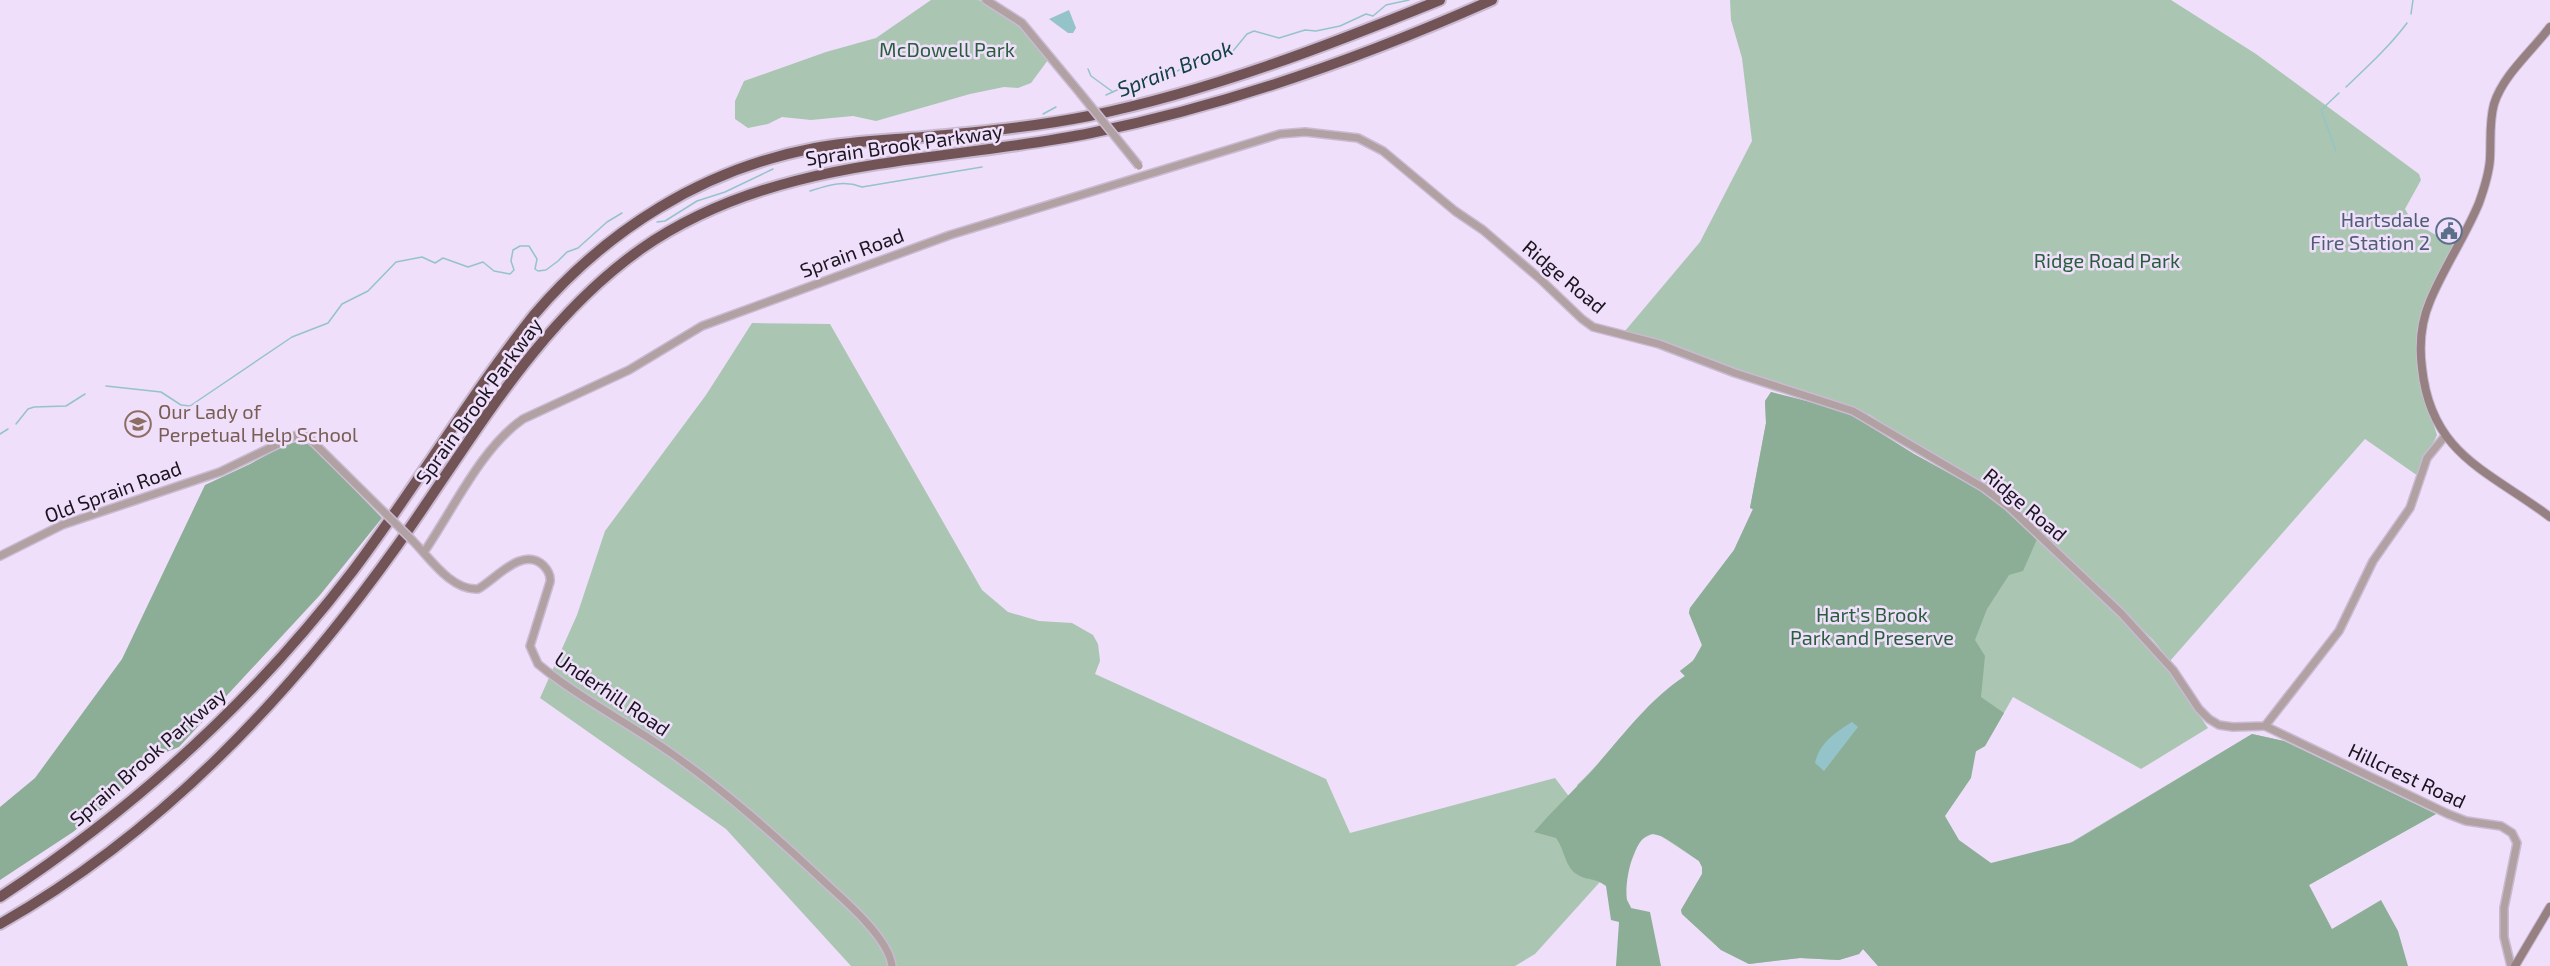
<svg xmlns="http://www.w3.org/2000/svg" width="2550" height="966" viewBox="0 0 2550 966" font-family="'Exo 2',sans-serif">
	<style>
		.green { fill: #aac6b2 }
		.forest { fill: #8cae96 }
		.water { fill: #94c4c9 }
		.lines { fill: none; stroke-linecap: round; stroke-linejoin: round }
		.stream { stroke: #94c4c9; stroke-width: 1.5 }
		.tertiary-casing { stroke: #c9bad2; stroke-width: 10 }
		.secondary-casing { stroke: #c9bad2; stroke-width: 10 }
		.motorway-casing { stroke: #c9bad2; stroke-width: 14 }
		.tertiary { stroke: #b1a1a3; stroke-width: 7 }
		.secondary { stroke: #968082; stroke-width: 8 }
		.motorway { stroke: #725457; stroke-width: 10 }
		.tertiary-bridge-casing { stroke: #c9bad2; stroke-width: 10; stroke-linecap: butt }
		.tertiary-bridge { stroke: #b1a1a3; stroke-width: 7 }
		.labels { text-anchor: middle; stroke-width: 5; stroke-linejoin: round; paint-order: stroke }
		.park-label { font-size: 20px; fill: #285e3c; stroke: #efdffa }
		.street-label { font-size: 20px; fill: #1a141e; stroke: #efdffa }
		.service-label { font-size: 20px; fill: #4e5e75; stroke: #efdffa; text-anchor: end }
		.education-label { font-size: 20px; fill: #785e54; stroke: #efdffa; text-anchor: start }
		.water-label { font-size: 21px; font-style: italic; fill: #134044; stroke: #efdffa }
	</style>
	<rect width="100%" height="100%" fill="#efdffa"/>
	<g class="green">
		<path d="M 931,0 C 946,0 962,0 978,0 C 1005,3 1033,40 1048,60 L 1031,83 L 1018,88 L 1004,87 L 970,94 L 876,121 L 853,116 L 811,120 L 782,117 L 768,124 L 748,128 L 735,119 L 735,101 L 744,81 L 826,52 L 876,38 Z"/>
		<path d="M 1730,0 L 2171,0 L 2256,54 L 2419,174 L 2421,180 L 2405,209 L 2412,221 L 2456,247 L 2433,288 L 2417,358 L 2420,382 L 2437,435 L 2418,476 L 2365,439 L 2170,661 L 2153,640 L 2033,524 L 1990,488 L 1914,445 L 1870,415 L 1815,395 L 1718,363 L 1664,341 L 1625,331 L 1700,242 L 1752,141 L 1742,58 L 1731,20 Z"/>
		<path d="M 752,323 L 830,324 L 982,590 L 1008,612 L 1039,621 L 1072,623 L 1093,635 L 1098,644 L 1100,661 L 1095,674 L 1326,779 L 1350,833 L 1555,778 L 1608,848 L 1577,785 C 1614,750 1642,705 1685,676 L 1680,671 C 1690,663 1699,657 1702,645 L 1689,613 L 1690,608 L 1734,550 L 1753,509 L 1750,508 L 1766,423 L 1765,401 L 1771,392 L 1862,421 L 1914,454 L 1985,493 L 2052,549 L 2134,631 L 2171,674 L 2208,728 L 2141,769 L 2013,697 L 1985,746 L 1904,796 L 1995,888 L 2252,734 L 2284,741 L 2436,814 L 2171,962 L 1878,966 L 1863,949 L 1859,954 L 1839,960 L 1800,958 L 1749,964 L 1721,950 L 1682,914 L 1681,910 L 1702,874 L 1702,867 L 1699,861 L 1661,836 L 1652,834 L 1640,840 L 1631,862 L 1617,863 L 1535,954 L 1515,966 L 851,966 L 726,829 L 540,698 L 577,615 L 605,531 L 706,395 Z"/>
	</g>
	<g class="forest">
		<path d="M 1771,392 L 1843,410 L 1914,454 L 1985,493 L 2038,537 L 2023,571 L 2009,575 L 1987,609 L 1975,640 L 1985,656 L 1981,697 L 2004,713 L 1985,746 L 1976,751 L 1971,778 L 1945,816 L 1959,840 L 1991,863 L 2073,842 L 2252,734 L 2284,741 L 2436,814 L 2309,885 L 2332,929 L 2381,900 L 2398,931 L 2408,966 L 1878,966 L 1863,949 L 1859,954 L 1839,960 L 1800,958 L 1749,964 L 1721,950 L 1682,914 L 1681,910 L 1702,874 L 1702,867 L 1699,861 C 1688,854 1665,835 1654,834 C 1633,833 1624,884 1627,900 C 1627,900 1631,907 1631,908 L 1650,912 L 1661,966 L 1616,966 L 1619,922 L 1611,920 L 1606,886 C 1594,877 1588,881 1578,875 C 1565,868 1565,850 1556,838 L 1534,832 C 1552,811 1572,792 1591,772 C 1621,738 1647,701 1685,676 L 1680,671 L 1693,661 L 1702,645 L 1689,613 L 1690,608 L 1734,550 L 1753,509 L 1750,508 L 1766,423 L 1765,401 Z"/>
		<path d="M 296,442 L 308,444 L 316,450 L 382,518 L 320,595 L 179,747 L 144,761 L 130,782 L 107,805 L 73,832 L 0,880 L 0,807 L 35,778 L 122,659 L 205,485 L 250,464 L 287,444 Z"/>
	</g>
	<g class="water">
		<path d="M 1069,10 L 1076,28 L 1073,33 L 1068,33 L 1049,19 Z"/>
		<path d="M 1852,722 L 1858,727 L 1824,771 L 1815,763 C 1820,742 1835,733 1852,722 Z"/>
	</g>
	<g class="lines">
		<g class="stream">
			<path d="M 2411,14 L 2413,0"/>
			<path d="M 1088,69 L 1091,76 L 1113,92"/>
			<path d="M 2346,87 C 2367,67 2390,46 2407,23"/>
			<path d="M 1106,95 L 1139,80 L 1151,82 L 1224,51 L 1233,51 L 1247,34 L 1254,31 L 1279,38 L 1305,30 L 1316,31 L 1340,26 L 1366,14 L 1373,16 L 1386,5 L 1409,0"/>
			<path d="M 1043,114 L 1056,107"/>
			<path d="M 2336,151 L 2321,110 L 2339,93"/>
			<path d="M 810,191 C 829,185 843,180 862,187 L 982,167"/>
			<path d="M 657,222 L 665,221 L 697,201 L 725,192 L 773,169"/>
			<path d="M 106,386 L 161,392 L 181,405 L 190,406 L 292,337 L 328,323 L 342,304 L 368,291 L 396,262 L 422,257 L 435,263 L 443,258 L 468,267 L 483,262 L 494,271 L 510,274 L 514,270 L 511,261 L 513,250 L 520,246 L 529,246 L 537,259 L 535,269 L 538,271 L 546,270 L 558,261 L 567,252 L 578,248 L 607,222 L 622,213"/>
			<path d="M 16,424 L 28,409 L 34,407 L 66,406 L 85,394"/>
			<path d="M 0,434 L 8,429"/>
		</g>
		<g class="tertiary-casing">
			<g id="tertiary">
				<path d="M 986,0 L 1022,23 L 1080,93"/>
				<path d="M 412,540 C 429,557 451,591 478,589 C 496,579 522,546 543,565 C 548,570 551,575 550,582 L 530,646 L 538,664 C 579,698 627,722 671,753 C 728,793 780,840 831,888 C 850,905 889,940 892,966"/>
				<path d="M 424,552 C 453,510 481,448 523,419 L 629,370 L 702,326 L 950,235 L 1280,134 L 1305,132 L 1358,138 L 1383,151 L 1455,211 L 1483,230 L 1539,278 L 1582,319 L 1593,327 L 1659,344 L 1735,373 L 1853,411 L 1984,488 L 2009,507 L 2121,613 L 2173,670 L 2199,709 L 2209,719 L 2219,725 L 2233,727 L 2265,726 L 2339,631 L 2373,561 L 2410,508 L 2427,458 L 2445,436"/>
				<path d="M 0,556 L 62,525 L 220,472 L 303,432 L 386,514"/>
				<path d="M 2265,726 L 2448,814 L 2466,821 L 2501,826 L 2512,833 L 2517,843 L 2504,908 L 2504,937 L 2511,966"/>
			</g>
		</g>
		<g class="secondary-casing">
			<g id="secondary">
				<path d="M 2550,27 C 2532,51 2503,75 2494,104 C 2489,122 2491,141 2490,159 C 2489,174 2484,189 2479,203 C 2465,237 2444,267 2430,301 C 2421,322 2419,345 2422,368 C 2431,455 2489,471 2550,517"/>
				<path d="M 2515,966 L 2550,907"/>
			</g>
		</g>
		<g class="motorway-casing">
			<g id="motorway">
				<path d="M 0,897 C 134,809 254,700 352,572 C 415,489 468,398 533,316 C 606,230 703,169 815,148 C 851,141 887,140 923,137 C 979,132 1034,127 1089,116 C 1210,91 1327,46 1440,0"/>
				<path d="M 0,924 C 162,832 290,696 397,546 C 471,442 535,324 641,249 C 776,155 937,164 1091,133 C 1229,105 1364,57 1492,0"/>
			</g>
		</g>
		<use href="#tertiary" class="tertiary"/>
		<use href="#secondary" class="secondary"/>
		<use href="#motorway" class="motorway"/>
		<g class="tertiary-bridge-casing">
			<g id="tertiary-bridge">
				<path d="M 1080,93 L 1139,166"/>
				<path d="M 386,514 L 412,540"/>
			</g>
		</g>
		<use href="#tertiary-bridge" class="tertiary-bridge"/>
	</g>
	<defs>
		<g id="civic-ring" transform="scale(1.35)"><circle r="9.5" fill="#efdffa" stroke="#5c6f8a" stroke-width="1.5"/><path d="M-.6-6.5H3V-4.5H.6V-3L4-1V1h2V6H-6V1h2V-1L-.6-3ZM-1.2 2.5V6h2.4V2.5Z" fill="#5c6f8a"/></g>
		<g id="school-ring" transform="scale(1.35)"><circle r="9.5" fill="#efdffa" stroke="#8d6e63" stroke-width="1.5"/><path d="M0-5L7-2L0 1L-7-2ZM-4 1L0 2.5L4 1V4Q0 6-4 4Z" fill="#8d6e63"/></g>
	</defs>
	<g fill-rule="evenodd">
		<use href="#civic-ring" x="2449" y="231"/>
		<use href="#school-ring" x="138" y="424"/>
	</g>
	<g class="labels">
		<g class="park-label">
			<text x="947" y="57">McDowell Park</text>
			<text x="2107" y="268">Ridge Road Park</text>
			<text x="1872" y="622">Hart's Brook<tspan x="1872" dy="23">Park and Preserve</tspan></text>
		</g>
		<g class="street-label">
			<text transform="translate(904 145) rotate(-8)" y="7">Sprain Brook Parkway</text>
			<text transform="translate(852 253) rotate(-20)" y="7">Sprain Road</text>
			<text transform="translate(1564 277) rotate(40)" y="7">Ridge Road</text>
			<text transform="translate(479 401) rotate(-54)" y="7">Sprain Brook Parkway</text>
			<text transform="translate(113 492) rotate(-20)" y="7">Old Sprain Road</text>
			<text transform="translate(2025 505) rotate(40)" y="7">Ridge Road</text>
			<text transform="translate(612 694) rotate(34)" y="7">Underhill Road</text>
			<text transform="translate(148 757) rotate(-41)" y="7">Sprain Brook Parkway</text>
			<text transform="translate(2407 776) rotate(25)" y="7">Hillcrest Road</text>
		</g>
		<g class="service-label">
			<text x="2430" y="227">Hartsdale<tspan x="2430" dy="23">Fire Station 2</tspan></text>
		</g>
		<g class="education-label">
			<text x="158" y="419">Our Lady of<tspan x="158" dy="23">Perpetual Help School</tspan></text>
		</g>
		<g class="water-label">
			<text transform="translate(1175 69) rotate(-21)" y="7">Sprain Brook</text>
		</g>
	</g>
</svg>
